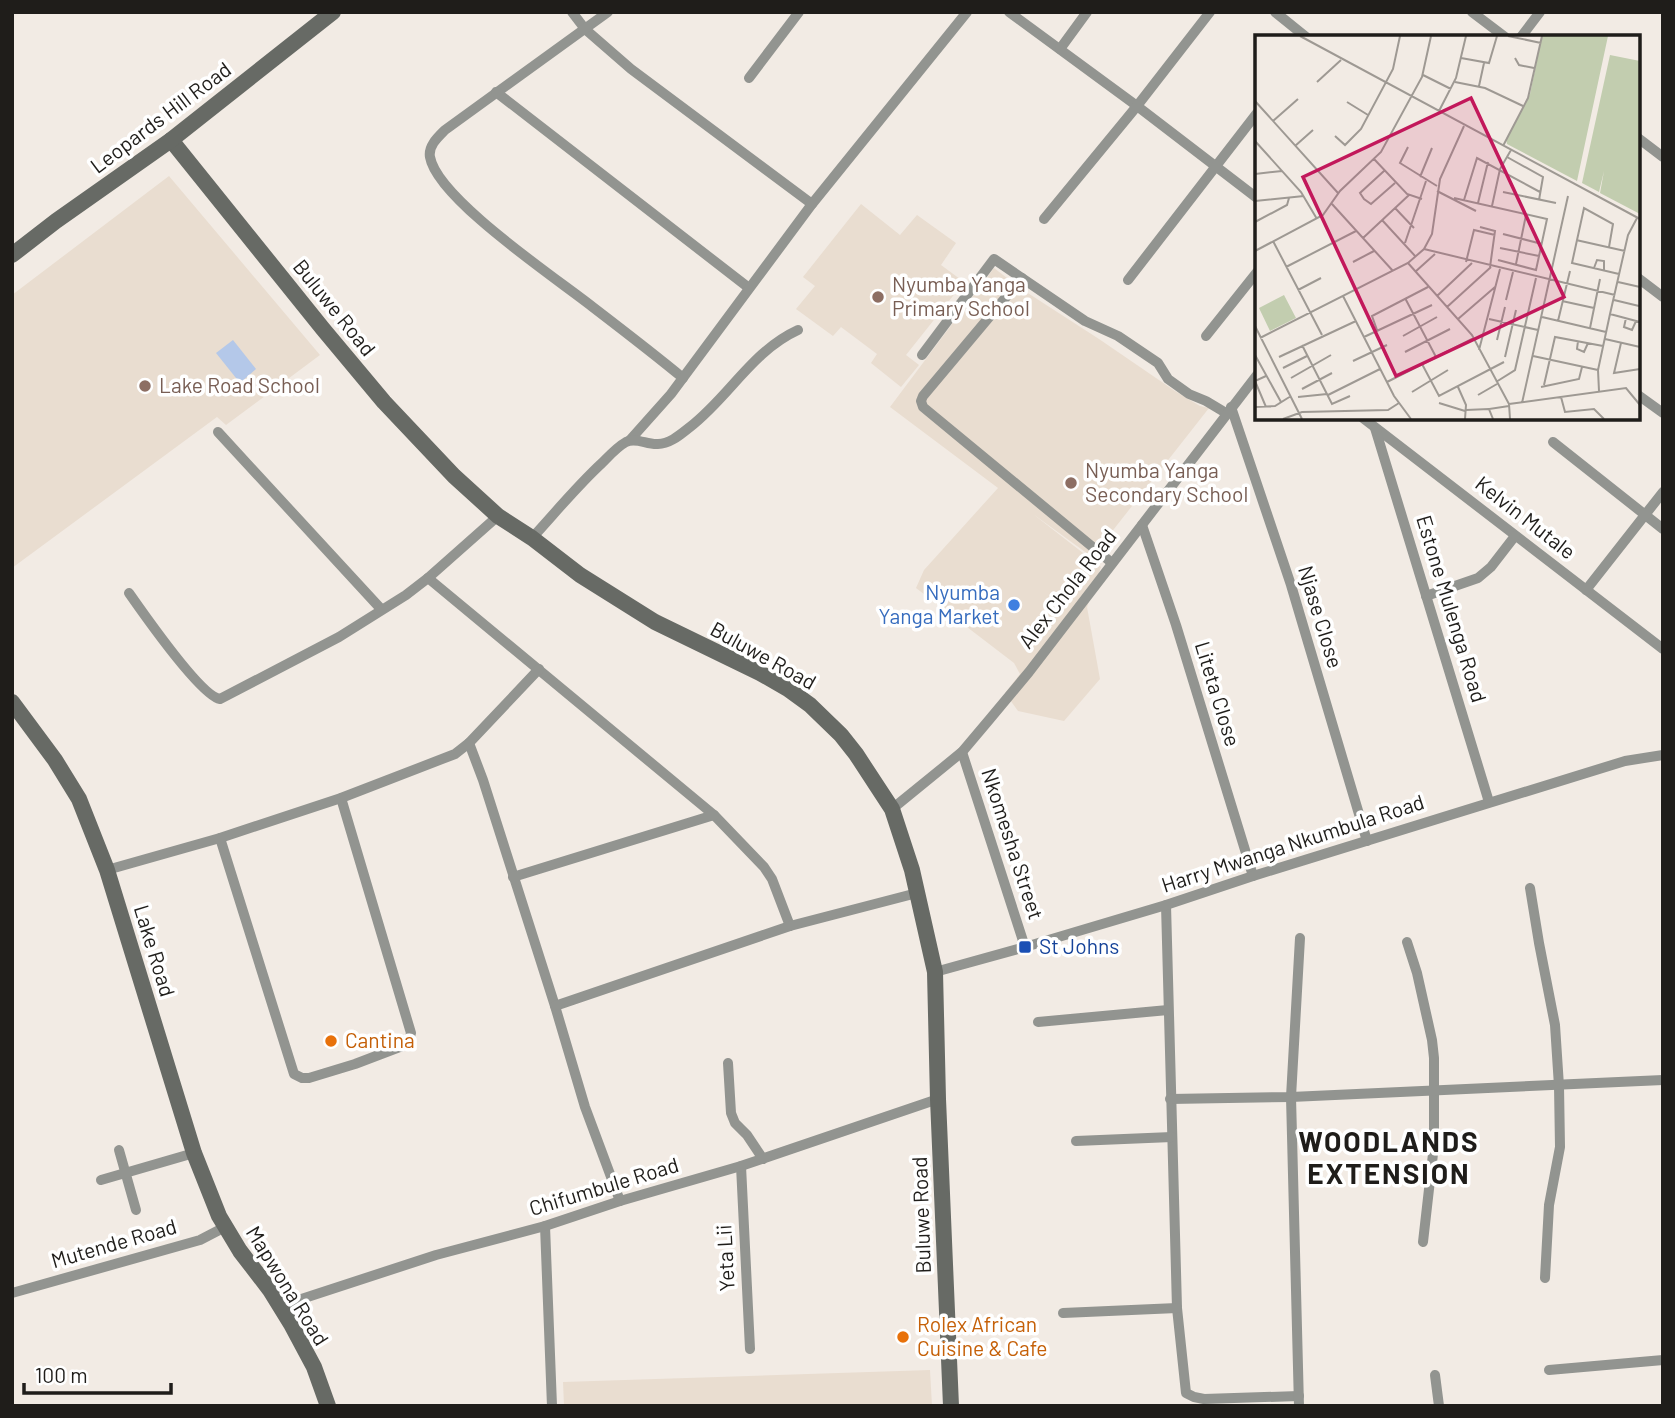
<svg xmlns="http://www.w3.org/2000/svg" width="1675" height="1418" viewBox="0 0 1675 1418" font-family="Barlow,sans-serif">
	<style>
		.built { fill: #e9ddd0 }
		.water { fill: #b4c8e9 }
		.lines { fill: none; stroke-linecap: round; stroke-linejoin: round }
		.street { stroke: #929490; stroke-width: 10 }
		.secondary { stroke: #676a65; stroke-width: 16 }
		.education-dot { fill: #8d6e63; stroke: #fff; stroke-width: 2.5 }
		.shop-dot { fill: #3f7fe0; stroke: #fff; stroke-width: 2.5 }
		.transit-dot { fill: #1a4fb4; stroke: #fff; stroke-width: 2.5 }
		.food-dot { fill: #e8710a; stroke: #fff; stroke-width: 2.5 }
		.labels { text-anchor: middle; stroke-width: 7; stroke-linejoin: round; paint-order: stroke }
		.street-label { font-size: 21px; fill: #1f1d1a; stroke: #fff }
		.education-label { font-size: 21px; fill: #785e54; stroke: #fff; text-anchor: start }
		.shop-label { font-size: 21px; fill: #366cbe; stroke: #fff; text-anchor: end }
		.transit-label { font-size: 21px; fill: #164399; stroke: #fff; text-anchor: start }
		.food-label { font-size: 21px; fill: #c56008; stroke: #fff; text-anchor: start }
		.district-label { font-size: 28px; font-weight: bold; letter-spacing: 2px; fill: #1f1d1a; stroke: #fff }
		.inset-road { fill: none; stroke: #9e9993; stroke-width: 2 }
		.view { fill: #c2185b; fill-opacity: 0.15; stroke: #c2185b; stroke-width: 3.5 }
		.inset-edge { fill: none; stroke: #1f1d1a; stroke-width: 3.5 }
	</style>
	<rect width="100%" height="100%" fill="#f2ebe4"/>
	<g class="built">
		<path d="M 169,176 L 320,355 L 226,425 L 217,417 L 12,568 L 12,295 Z"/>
		<path d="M 861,204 L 900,235 L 917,215 L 956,243 L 941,265 L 964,282 L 906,355 L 919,365 L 901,387 L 871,363 L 877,354 L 841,327 L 833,336 L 796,309 L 815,286 L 803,277 Z"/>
		<path d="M 994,268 L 1020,288 L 1099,339 L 1175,391 L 1200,406 L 1209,408 L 1092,557 L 1033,514 L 1101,567 L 1087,607 L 1100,679 L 1064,721 L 1018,711 L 1005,693 L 1020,674 L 1014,663 L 916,588 L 924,570 L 998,488 L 890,407 Z"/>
		<path d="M 930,1370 L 932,1406 L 564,1406 L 563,1382 Z"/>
	</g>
	<path class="water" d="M 233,340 L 256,369 L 240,383 L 216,353 Z"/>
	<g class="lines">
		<g class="street">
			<path d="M 572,12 L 585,29 L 631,69 L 812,204"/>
			<path d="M 608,12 L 445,130 C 438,137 428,146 430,157 C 437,199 559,280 594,308 C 624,331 654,354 683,378"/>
			<path d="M 1009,12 L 1137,106 L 1257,198"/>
			<path d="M 1275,12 L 1306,37"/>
			<path d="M 1472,12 L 1505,37"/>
			<path d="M 1521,37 L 1540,12"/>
			<path d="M 1060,49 L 1087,12"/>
			<path d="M 749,78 L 799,12"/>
			<path d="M 496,92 L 749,288"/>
			<path d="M 1638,138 L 1663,157"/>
			<path d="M 1044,219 L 1137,106 L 1210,12"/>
			<path d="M 1022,278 L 923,396 L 921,401 L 923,407 L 1112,563"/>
			<path d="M 1638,278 L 1663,297"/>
			<path d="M 1128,280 L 1257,113"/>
			<path d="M 1206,336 L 1257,272"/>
			<path d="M 922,355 L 994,259 L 1085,321 L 1118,336 L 1158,363 L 1168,379 L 1189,394 L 1206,401 L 1226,413"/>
			<path d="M 1638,395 L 1663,413"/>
			<path d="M 1231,407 L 1291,585 L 1367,841"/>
			<path d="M 1363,418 L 1663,649"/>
			<path d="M 1375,428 L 1489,802"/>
			<path d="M 218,432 L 381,609"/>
			<path d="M 630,440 L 671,394 L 812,204 L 967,12"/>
			<path d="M 1553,442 L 1663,529"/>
			<path d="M 1142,525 L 1176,625 L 1253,876"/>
			<path d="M 532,538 C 555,513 577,486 602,463 C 609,456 617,447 626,442 C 636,437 647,445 658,444 C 670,444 681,434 690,427 C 729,397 752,351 798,330"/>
			<path d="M 428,578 L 714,815 L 764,867 L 772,879 L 790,926"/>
			<path d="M 1586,590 L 1663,492"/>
			<path d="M 129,593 C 143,613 201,696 220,699 L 339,637 L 406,595 L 428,578 L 498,516"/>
			<path d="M 1426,596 L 1478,578 L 1491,567 L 1515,536"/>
			<path d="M 469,743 L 483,780 L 555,1006 L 585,1107 L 620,1201"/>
			<path d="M 962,752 L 1025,947"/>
			<path d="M 892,809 L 962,752 L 989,720 L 1029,672 L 1257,375"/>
			<path d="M 220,838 L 294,1074 L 302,1078 L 309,1078 L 355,1064 L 405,1045 L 409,1040 L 411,1033 L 341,798"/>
			<path d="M 107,870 L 220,838 L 341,798 L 455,754 L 469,743 L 539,669"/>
			<path d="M 513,877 L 714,815"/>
			<path d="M 1530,888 L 1539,943 L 1555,1025 L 1559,1086 L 1560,1147 L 1549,1205 L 1545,1278"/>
			<path d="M 1166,905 L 1177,1308 L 1186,1393 L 1194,1397 L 1204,1399 L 1299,1396"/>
			<path d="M 1407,942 L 1417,973 L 1432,1040 L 1434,1058 L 1434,1145 L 1423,1242"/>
			<path d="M 935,972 L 1025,947 L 1166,905 L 1253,876 L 1625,761 L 1663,755"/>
			<path d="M 555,1006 L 790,926 L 917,893"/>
			<path d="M 1038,1022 L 1168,1010"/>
			<path d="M 728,1063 L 731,1113 L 735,1123 L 747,1135 L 763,1159"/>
			<path d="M 1170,1099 L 1291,1097 L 1663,1080"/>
			<path d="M 1076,1141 L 1172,1137"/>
			<path d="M 119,1150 L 136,1210"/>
			<path d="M 741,1166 L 750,1349"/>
			<path d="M 101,1180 L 194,1153"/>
			<path d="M 545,1226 L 552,1406"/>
			<path d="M 12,1293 L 200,1240 L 225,1227"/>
			<path d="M 280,1306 L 436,1255 L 545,1226 L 620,1201 L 741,1166 L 938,1099"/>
			<path d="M 1063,1313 L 1177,1308"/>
			<path d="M 1549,1370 L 1663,1360"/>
			<path d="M 1435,1375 L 1439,1406"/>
			<path d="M 1299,1406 L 1291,1097 L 1300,938"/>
		</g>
		<g class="secondary">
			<path d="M 171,140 L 323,329 L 384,402 L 454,476 L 498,516 L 532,538 L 580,575 L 655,622 L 760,673 L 788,689 L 810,705 L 841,735 L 856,754 L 892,809 L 912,870 L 935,972 L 938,1099 L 951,1406"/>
			<path d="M 12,255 L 56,221 L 171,140 L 333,12"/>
			<path d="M 12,702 L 55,760 L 79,799 L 107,870 L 194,1153 L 219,1216 L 240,1251 L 270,1290 L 291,1324 L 314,1367 L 328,1406"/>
		</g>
	</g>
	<g class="education-dot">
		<circle cx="878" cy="297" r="7"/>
		<circle cx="145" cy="386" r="7"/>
		<circle cx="1071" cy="483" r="7"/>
	</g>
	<circle class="shop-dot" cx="1014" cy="605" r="7"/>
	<rect class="transit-dot" x="1018" y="940" width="14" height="14" rx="3.5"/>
	<g class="food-dot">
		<circle cx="331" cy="1041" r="7"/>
		<circle cx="903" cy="1337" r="7"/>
	</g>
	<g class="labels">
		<g class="street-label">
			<text transform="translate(161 118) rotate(-37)" y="7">Leopards Hill Road</text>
			<text transform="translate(334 308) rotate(51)" y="7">Buluwe Road</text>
			<text transform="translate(1525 518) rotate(38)" y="7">Kelvin Mutale</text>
			<text transform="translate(1068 589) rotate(-52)" y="7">Alex Chola Road</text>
			<text transform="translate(1451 609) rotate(73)" y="7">Estone Mulenga Road</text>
			<text transform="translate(1320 617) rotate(73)" y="7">Njase Close</text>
			<text transform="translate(763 656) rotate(29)" y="7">Buluwe Road</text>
			<text transform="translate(1217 694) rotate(73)" y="7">Liteta Close</text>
			<text transform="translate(1012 844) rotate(72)" y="7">Nkomesha Street</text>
			<text transform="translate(1293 844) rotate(-18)" y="7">Harry Mwanga Nkumbula Road</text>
			<text transform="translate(154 951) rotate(73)" y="7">Lake Road</text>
			<text transform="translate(604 1187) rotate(-17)" y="7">Chifumbule Road</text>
			<text transform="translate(922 1215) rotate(-92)" y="7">Buluwe Road</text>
			<text transform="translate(114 1244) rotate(-16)" y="7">Mutende Road</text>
			<text transform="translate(726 1258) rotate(-93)" y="7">Yeta Lii</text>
			<text transform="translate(287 1286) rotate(58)" y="7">Mapwona Road</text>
		</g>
		<g class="education-label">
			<text x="892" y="292">Nyumba Yanga<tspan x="892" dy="24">Primary School</tspan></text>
			<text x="159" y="393">Lake Road School</text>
			<text x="1085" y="478">Nyumba Yanga<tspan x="1085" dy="24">Secondary School</tspan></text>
		</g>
		<g class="shop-label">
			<text x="1000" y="600">Nyumba<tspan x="1000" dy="24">Yanga Market</tspan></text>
		</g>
		<g class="transit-label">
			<text x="1039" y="954">St Johns</text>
		</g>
		<g class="food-label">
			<text x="345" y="1048">Cantina</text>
			<text x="917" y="1332">Rolex African<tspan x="917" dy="24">Cuisine &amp; Cafe</tspan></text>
		</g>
		<g class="district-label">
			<text x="1389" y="1152">WOODLANDS<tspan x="1389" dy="32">EXTENSION</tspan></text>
		</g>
	</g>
	<g transform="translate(1255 35)">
		<rect width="385" height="385" fill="#f2ebe4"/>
		<path d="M 287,1 L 353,1 L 322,146 L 252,109 L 251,104 L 275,59 ZM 355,20 L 385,26 L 385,179 L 345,158 L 349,136 L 344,157 L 327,148 ZM 29,260 L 41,283 L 15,296 L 4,273 Z" fill="#c2cdaf"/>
		<path class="inset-road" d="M 45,1 L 385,184M 253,1 L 286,8M 206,23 L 234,28 L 242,1M 260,23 L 264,30 L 279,33M 168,40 L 196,54M 62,47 L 86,25M 200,47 L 230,53 L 268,71M 224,51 L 229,28M 0,66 L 83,158M 92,67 L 113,80M 184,76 L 201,43 L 211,1M 18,86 L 43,64M 80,101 L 90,110 L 106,94 L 138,34 L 145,1M 0,106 L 46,157 L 62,184M 40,111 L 58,95M 248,111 L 273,63 L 287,1M 153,112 L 145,128 L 182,151M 252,122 L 288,142 L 284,165M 119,124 L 152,159 L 167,164M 129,136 L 105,158 L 109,164 L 116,169 L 140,148M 0,139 L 27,136M 165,142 L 177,113M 182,156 L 221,176M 248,157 L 301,168M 199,163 L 292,184 L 281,235 L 243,225M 209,165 L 222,123 L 285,157M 0,166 L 49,161M 223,168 L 233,127M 77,169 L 138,236M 237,171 L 245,134 L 256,115M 140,173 L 159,193M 127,185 L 161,222M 0,187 L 32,170 L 34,163M 225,192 L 240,196 L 235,232M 248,199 L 287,209M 108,203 L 154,160M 321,205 L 370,216M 18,206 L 67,300M 150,208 L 171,146M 354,212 L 358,189 L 329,173 L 317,228 L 364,239M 245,213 L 284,221M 169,214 L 360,260M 0,216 L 68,180 L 85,156 L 126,117 L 167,42 L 176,1M 98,227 L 119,216M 211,227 L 219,195 L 240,200M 153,228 L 217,300 L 254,369 L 255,384M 261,229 L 271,180M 31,232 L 101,196M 339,233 L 342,225 L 349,226 L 349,235M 160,237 L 180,219M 363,247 L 385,252M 43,255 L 66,243M 88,261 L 139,361 L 156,384M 182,261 L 217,228M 150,263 L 181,322M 251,265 L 258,237M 359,265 L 384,271M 307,266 L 339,273M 192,272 L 236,232M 355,279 L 385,287M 287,282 L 351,297M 371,283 L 369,292 L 377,295 L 381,286M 203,284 L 240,252M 234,284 L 283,295M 303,286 L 315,236M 0,291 L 47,384M 335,293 L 345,244M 122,295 L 117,281 L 173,252M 148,301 L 182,282M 109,302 L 177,270M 5,303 L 153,228 L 169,214 L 177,199 L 185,144 L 209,91M 350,304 L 385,312M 242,305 L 250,272M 323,306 L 322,314 L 329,317 L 333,308M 366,308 L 359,338 L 385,334M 47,310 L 77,369 L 95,361M 224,315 L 245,234M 150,317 L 195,294M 0,320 L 26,367M 278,321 L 343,335M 24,322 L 101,286M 250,322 L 261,275M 98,326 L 132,310M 167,329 L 184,361 L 249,327M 28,333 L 52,321M 11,341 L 0,346 L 11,372M 36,343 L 76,320M 132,347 L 219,303M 241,347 L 260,335 L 281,243M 289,350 L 300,302 L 348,311M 203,352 L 211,370 L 210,384M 286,352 L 324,344 L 327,332M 47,354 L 77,338M 344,356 L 343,335 L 355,279 L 373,200 L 382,183M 157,357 L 193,335M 73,360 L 125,334M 223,360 L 242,349M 43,362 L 72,359M 306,362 L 310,377 L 339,374 L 349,384M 184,368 L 210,376M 267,368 L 313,161M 254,369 L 371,353 L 385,370M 0,372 L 20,371 L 36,361M 211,375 L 234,374M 28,384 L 47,377 L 133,375 L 144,368M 238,384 L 234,374 L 254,371"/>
		<path class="view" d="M 216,63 L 309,262 L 141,341 L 48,142 Z"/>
		<rect width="385" height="385" class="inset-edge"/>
	</g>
	<rect width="1675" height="1418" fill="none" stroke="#1f1d1a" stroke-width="28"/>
	<path d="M24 1383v10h147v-10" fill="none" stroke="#1f1d1a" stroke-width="3.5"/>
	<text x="35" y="1383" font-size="21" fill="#1f1d1a" stroke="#ffffff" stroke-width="5" paint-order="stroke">100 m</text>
</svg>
